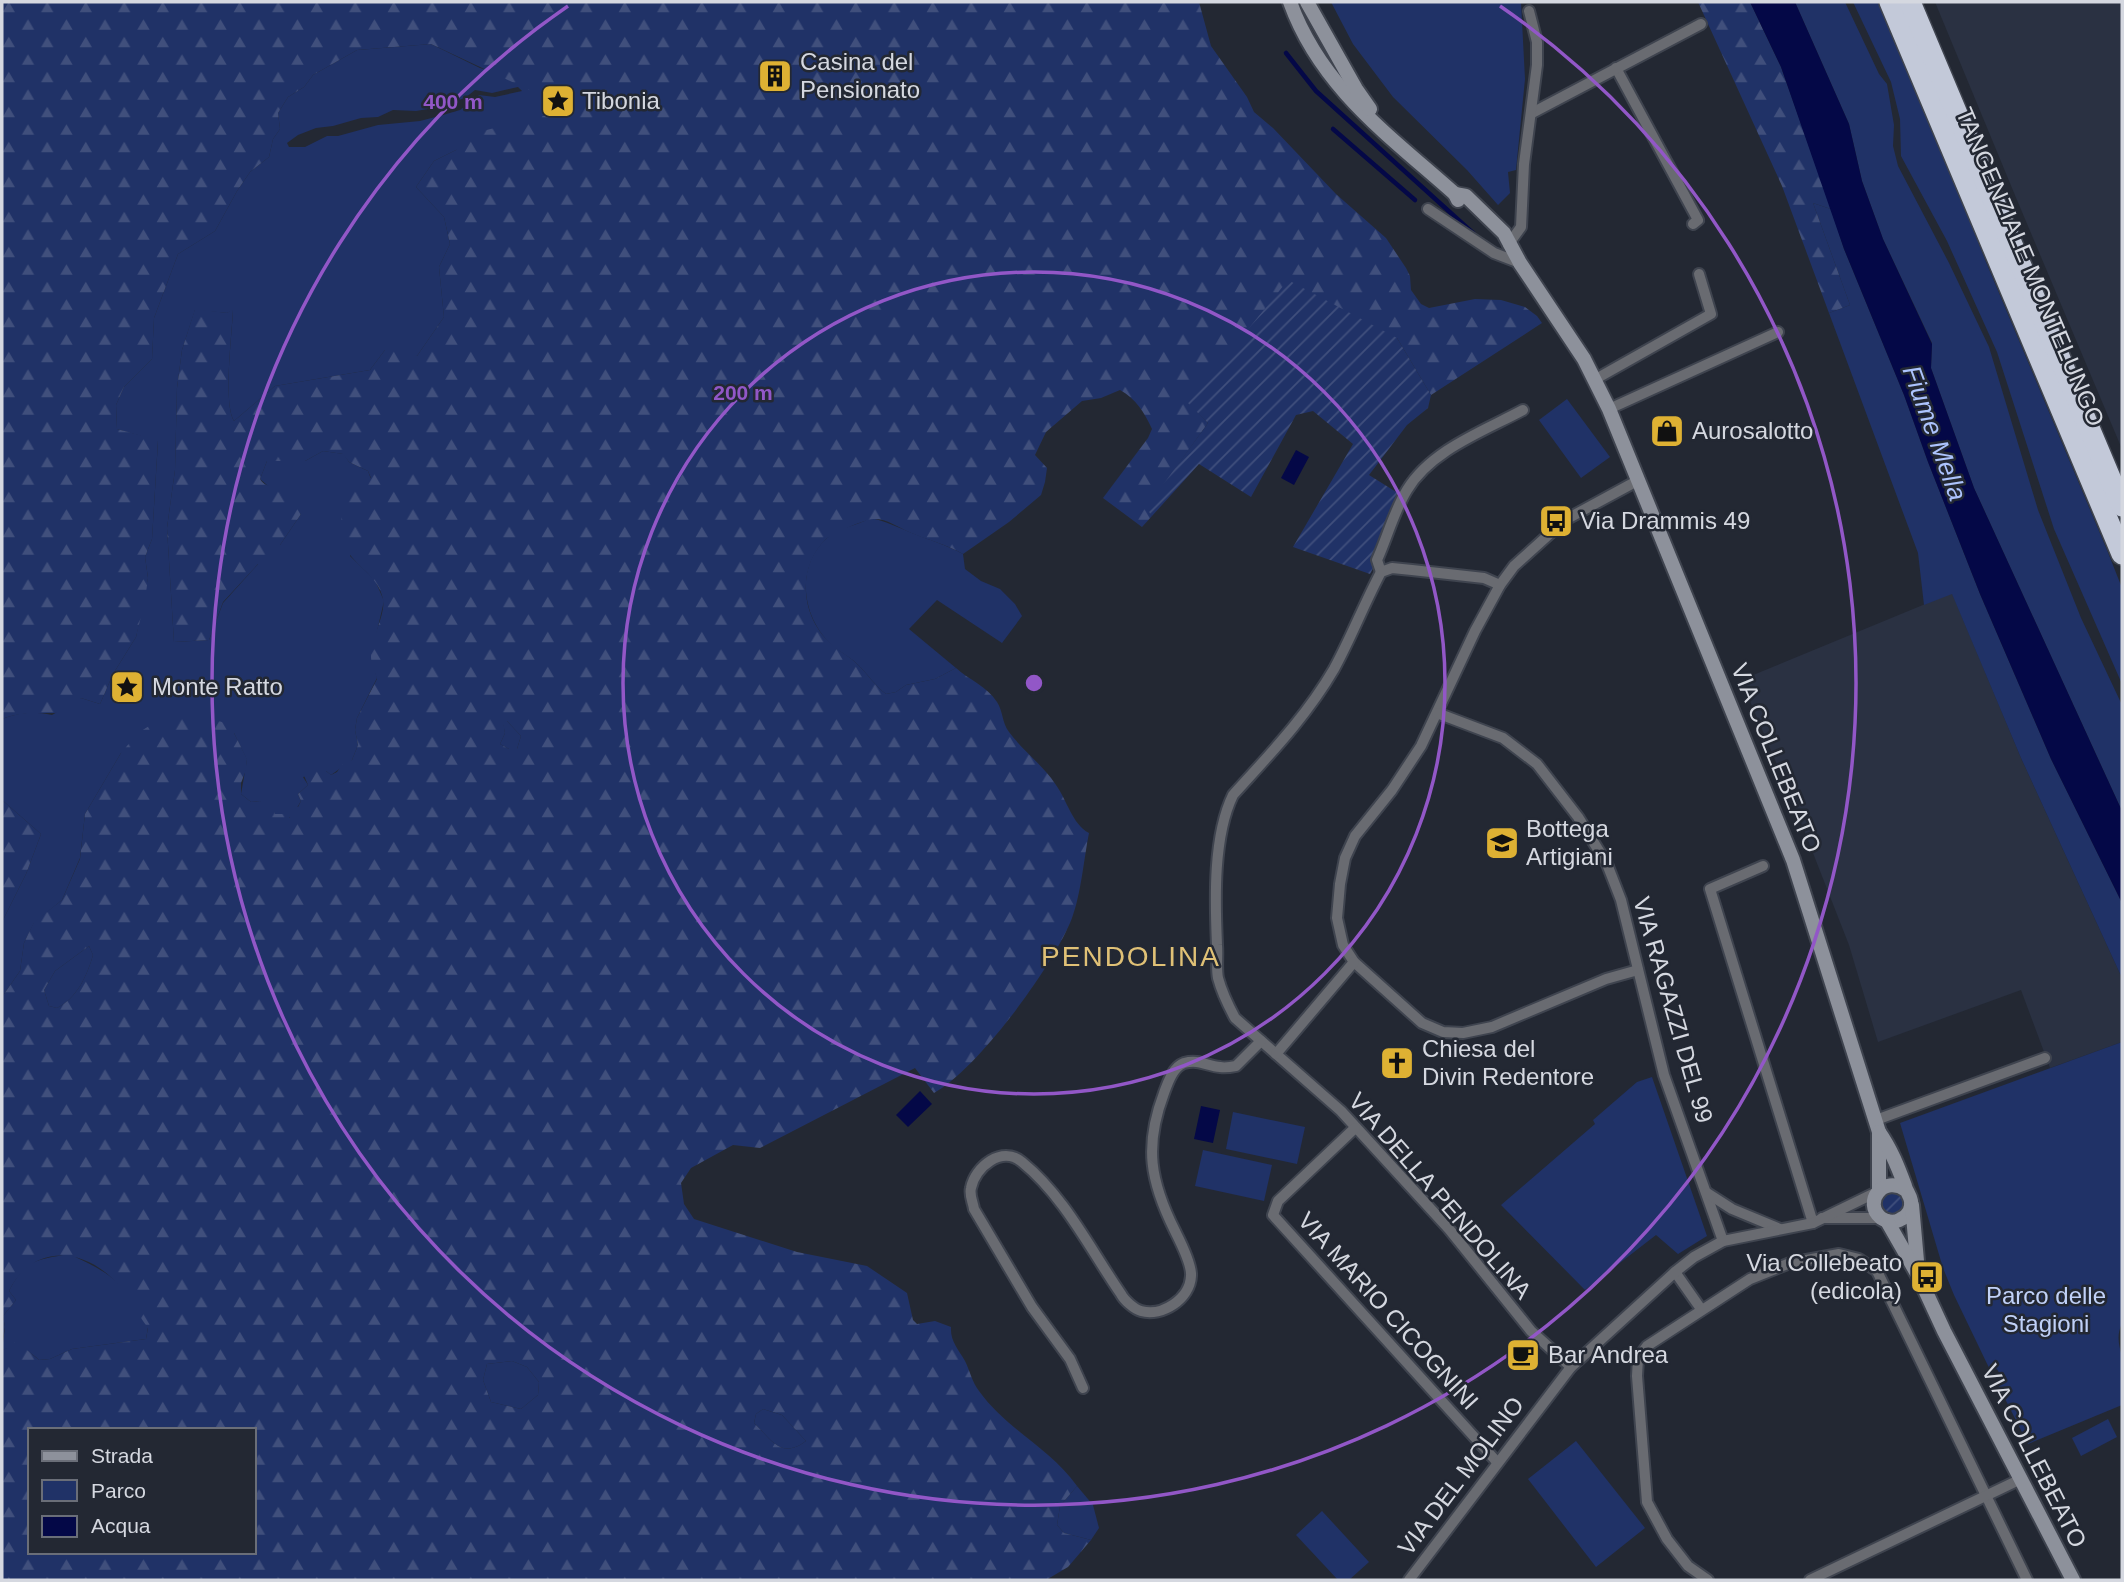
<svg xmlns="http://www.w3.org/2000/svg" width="2124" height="1582" viewBox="0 0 2124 1582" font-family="Arial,sans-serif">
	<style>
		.built { fill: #2a3142 }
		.green { fill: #203267; fill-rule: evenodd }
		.forest { fill: url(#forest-firs); fill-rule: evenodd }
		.garden { fill: url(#garden-furrows) }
		.water { fill: #040847 }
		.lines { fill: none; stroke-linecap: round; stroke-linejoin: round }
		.stream { stroke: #040847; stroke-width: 4.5 }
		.street-casing { stroke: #3f444f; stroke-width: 14 }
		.secondary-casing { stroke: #3f444f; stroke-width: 18 }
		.highway-casing { stroke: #3f444f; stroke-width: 24 }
		.street { stroke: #696b71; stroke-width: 10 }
		.secondary { stroke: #8d919b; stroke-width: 14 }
		.highway { stroke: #c3c9d9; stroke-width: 21 }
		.ring { fill: none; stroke: #9257c7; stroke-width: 3.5 }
		.labels { text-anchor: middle; stroke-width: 5; stroke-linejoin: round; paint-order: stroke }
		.poi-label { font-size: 24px; fill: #d5d8e0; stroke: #232833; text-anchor: start }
		.street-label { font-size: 24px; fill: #d5d8e0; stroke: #232833 }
		.park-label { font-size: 24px; fill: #c0d1f8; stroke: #232833 }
		.water-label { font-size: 26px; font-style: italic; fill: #acc3fd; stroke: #232833 }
		.quarter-label { font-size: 28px; letter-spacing: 2px; fill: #e0c176; stroke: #232833 }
		.centre { fill: #9257c7; stroke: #232833; stroke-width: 3.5 }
		.ring-label { font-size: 21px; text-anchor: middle; font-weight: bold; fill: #9257c7; stroke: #232833; stroke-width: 5; stroke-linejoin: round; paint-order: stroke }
	</style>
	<defs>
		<pattern id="forest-firs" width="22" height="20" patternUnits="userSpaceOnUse" patternTransform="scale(1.75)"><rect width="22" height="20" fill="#203267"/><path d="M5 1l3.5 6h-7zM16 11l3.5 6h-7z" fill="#404f7c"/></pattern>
		<pattern id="garden-furrows" width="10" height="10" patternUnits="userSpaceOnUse" patternTransform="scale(1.75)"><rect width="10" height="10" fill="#203267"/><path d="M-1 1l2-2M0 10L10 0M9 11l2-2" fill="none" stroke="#404f7c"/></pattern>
	</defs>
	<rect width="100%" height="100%" fill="#232833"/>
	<g class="built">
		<path d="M 1935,2 L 2122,2 L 2122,449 L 2017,200 Z"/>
		<path d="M 1952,593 L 2021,758 L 2122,978 L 2122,1042 L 2050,1068 L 2021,990 L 1878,1042 L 1849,945 L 1795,807 L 1741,680 Z"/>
	</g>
	<g class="green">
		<path d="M 1331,2 L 1521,2 L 1525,79 L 1516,170 L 1508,172 L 1510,193 L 1498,205 L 1467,170 L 1393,97 L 1353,44 Z"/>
		<path d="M 1795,2 L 1845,2 L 1879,74 L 1887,84 L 1894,125 L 1893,146 L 1898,166 L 1949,263 L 1989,347 L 2038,510 L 2081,618 L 2122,705 L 2122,811 L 1974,488 L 1931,368 L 1932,343 L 1883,239 L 1862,181 L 1849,124 Z"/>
		<path d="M 1853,2 L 1879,3 L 1937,137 L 1986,262 L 2107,550 L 2122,588 L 2122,684 L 2054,529 L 1997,352 L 1947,241 L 1901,156 L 1900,119 L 1891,82 Z"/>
		<path d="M 431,44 L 480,68 L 562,91 L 566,97 L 568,111 L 456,150 L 434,161 L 416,187 L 444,217 L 450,244 L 439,267 L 444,317 L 417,356 L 385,350 L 370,370 L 275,386 L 234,421 C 223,405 232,334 233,310 L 227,313 L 195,310 L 182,350 L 177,388 L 175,470 L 167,528 L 174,642 L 209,640 L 223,603 L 259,563 L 280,545 L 301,514 L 260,479 L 267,461 L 305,461 L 323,451 L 344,454 L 349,462 L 368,471 L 371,479 L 350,556 L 375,580 L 384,601 L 371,657 L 377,678 L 357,718 L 355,730 L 358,745 L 352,760 L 331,775 L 326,771 L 303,777 L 308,785 L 298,794 L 301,801 L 291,818 L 275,814 L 260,801 L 251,802 L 241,794 L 247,760 L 234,733 L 121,753 L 85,814 L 80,858 L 62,900 L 34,923 L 24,943 L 20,971 L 2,997 L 2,922 L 26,874 L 41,834 L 2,800 L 2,719 C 20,712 34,711 52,715 L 81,698 L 100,704 L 113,674 L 136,637 L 148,578 L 145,557 L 152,539 L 158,441 L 117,429 L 116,405 L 124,387 L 152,359 L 154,318 L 178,254 L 215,231 L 237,191 L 250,172 L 269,157 L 273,139 L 280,129 L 278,113 L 288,97 L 304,87 L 313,75 L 357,50 ZM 518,87 L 522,91 L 495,97 L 479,95 L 460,110 L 443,115 L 420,121 L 378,125 L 338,136 L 327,136 L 305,147 L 289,147 L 287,143 L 298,135 L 316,128 L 333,126 L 361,118 L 378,117 L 393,110 L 416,111 L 434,108 L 465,98 L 475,90 L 492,93 Z"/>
		<path d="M 1813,203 L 1831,209 L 1844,249 L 1904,395 L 1928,462 L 1980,594 L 2051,759 L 2122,903 L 2122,978 L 2021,758 L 1952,594 L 1924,605 L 1918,553 L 1829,313 L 1850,305 Z"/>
		<path d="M 1567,399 L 1610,457 L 1581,478 L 1539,420 Z"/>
		<path d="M 870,518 C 886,521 897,527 912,533 C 929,540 947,545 963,554 L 965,569 L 981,581 L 1000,589 L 1015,604 L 1022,616 L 1002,643 L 937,600 L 909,629 L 956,668 L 935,679 L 906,685 L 896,692 L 886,694 C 874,685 867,673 856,663 C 849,656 841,653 834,647 C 802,620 794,567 827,538 C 839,527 857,526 870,518 Z"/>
		<path d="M 502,720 L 507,721 L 521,736 L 517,749 L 509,749 L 500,744 L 505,733 Z"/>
		<path d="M 89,946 L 93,955 C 87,976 77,998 57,1008 L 49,1006 L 44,990 L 55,971 Z"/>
		<path d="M 2122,1042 L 2122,1323 C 2116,1337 2119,1344 2122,1357 C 2124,1371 2122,1391 2122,1405 L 2028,1444 L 1996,1381 L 2002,1378 L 1997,1369 L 1991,1372 L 1954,1295 L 1943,1268 L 1900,1123 Z"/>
		<path d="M 1652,1077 L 1707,1236 L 1678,1254 L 1656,1235 L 1585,1290 L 1501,1205 L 1595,1124 L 1593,1120 L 1637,1082 Z"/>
		<path d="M 1233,1112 L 1305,1127 L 1297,1164 L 1226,1149 Z"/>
		<path d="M 1203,1150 L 1272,1165 L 1264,1201 L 1195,1186 Z"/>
		<path d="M 69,1254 C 93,1265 117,1276 131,1299 C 137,1309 141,1318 148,1327 L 146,1339 L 72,1349 L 50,1359 L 39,1360 C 27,1349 18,1345 2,1350 L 5,1327 L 3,1316 L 16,1300 L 9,1291 C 25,1259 37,1260 69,1254 Z"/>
		<path d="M 512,1361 L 527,1367 L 539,1382 L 538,1395 L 521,1409 L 491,1402 L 483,1380 L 487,1364 Z"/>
		<path d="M 763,1409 L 782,1415 L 806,1441 C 781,1460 771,1439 754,1423 L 756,1414 Z"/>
		<path d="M 2108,1419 L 2117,1437 L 2081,1456 L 2072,1438 Z"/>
		<path d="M 1576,1441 L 1645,1528 L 1596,1567 L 1528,1479 Z"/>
		<path d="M 1077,1486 L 1093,1505 L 1099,1528 L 1091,1540 L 1064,1533 L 1057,1525 L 1060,1506 Z"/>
		<path d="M 1322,1511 L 1369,1562 L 1349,1580 L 1338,1580 L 1296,1535 Z"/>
	</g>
	<g class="forest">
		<path d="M 2,2 L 1199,2 L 1211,46 L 1247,97 L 1254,112 L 1273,128 L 1336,194 L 1386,238 L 1406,268 L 1410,276 L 1411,290 L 1421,304 L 1429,308 L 1475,299 L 1501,300 L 1525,307 L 1537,316 L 1542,323 L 1431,395 L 1397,338 L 1189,403 L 1208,423 L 1147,508 L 1152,516 L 1142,527 L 1103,498 L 1148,438 L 1152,429 C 1144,412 1136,399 1120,390 L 1101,398 L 1082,401 L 1046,432 L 1035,455 L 1047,468 L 1045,482 L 1041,495 L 1009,522 L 963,554 C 946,544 927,540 909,532 C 897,527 888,519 874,519 C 867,518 832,534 826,539 C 795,569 801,621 835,647 C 842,653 850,657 856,663 C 867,673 874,685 886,694 L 896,692 L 906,685 L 935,679 L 956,668 C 969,680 987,686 997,702 C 1003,711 1002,723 1009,732 C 1023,751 1043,765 1056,785 C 1067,800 1072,824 1089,833 C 1084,858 1081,894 1072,918 C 1054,965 978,1069 934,1093 L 915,1068 L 760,1148 L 733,1145 L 691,1168 L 681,1183 L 684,1204 L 694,1219 L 797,1252 L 867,1266 L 907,1293 L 913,1320 L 917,1324 L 935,1321 L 951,1327 C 950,1341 958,1349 965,1361 C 970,1371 972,1382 979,1391 C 1006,1429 1051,1449 1077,1486 L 1060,1506 L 1057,1525 L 1064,1533 L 1091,1540 L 1068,1567 L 1046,1580 L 2,1580 L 2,1350 L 10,1347 L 16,1341 L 39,1360 L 50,1359 L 72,1349 L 146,1339 L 148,1328 C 135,1311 129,1293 113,1279 C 79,1246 31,1246 9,1291 L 16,1300 L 3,1316 L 5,1327 L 2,1341 L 2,997 L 20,971 L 24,943 L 34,922 L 62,900 L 80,859 L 85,814 L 121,753 L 138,733 L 157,721 L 198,716 L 226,723 L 234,733 L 247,759 L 246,770 L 241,783 L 241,794 L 251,802 L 260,801 L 271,804 L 275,814 L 285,814 L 290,818 L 293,807 L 298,807 L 301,801 L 298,794 L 308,785 L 303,773 C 307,762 316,758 326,766 L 326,771 L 331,775 L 337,772 L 344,762 L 352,760 L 358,745 L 355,730 L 357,718 L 377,679 C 375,672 371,664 371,657 C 370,640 386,615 383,599 C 379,579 362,570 351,556 C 335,537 339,502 357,486 C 361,482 367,481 371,478 L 368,471 L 349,462 L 343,454 L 323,451 L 305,461 L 267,461 L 260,479 C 267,490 278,485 290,484 L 299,491 L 301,501 L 297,508 L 301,514 L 280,545 L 281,558 L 265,567 L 258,564 L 223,602 L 209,640 L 174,642 L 167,528 L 175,470 L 177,388 L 182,350 L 195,309 L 227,313 L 233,309 C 232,333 223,405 234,421 L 275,386 L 370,370 L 385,350 L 399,343 L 417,356 L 444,317 L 439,267 L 450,244 L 444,217 L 416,187 L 434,161 L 456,150 L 466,135 L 568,110 C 567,102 567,93 558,89 L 555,93 L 542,96 L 431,44 L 357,50 L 313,75 L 304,87 L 288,97 L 278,113 L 280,129 L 273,139 L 269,157 L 250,172 L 237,191 L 215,231 L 178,254 L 154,318 L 152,359 L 124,387 L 116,405 L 117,429 L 158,440 L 152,539 L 145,557 L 148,578 L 145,600 L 136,637 L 113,674 L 100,704 L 81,698 L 72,711 C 46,716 27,709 2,719 ZM 503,721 L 507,721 L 521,736 L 517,749 L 509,749 L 500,744 L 505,733 ZM 89,946 L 93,955 C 87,976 77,998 57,1008 L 49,1006 L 44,990 L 55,971 ZM 512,1361 L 527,1367 L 539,1382 L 538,1395 L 521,1409 L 491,1402 L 483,1380 L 487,1364 ZM 763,1409 L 782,1415 L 806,1441 C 781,1460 771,1439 754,1423 L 756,1414 ZM 30,1430 L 254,1430 L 254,1552 L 30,1552 Z"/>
		<path d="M 1698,2 L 1750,2 L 1781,67 L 1831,209 L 1813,203 L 1850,305 L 1829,313 L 1782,186 Z"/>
		<path d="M 2,800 L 41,834 L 26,874 L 2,922 Z"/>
	</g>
	<g class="garden">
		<path d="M 1288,280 L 1397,338 L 1431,395 L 1428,408 L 1407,425 L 1369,475 L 1409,500 L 1370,574 L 1293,547 L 1353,444 L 1313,411 L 1296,415 L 1251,497 L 1199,464 L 1152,516 L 1146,508 L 1208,423 L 1188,403 Z"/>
		<circle cx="1892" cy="1203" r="11"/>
	</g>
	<g class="water">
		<path d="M 1750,2 L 1795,2 L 1849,124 L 1862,181 L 1883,239 L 1932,344 L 1931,368 L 1974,488 L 2122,811 L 2122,903 L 2051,759 L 1980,594 L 1928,462 L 1904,395 L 1844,249 L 1781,67 Z"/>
		<path d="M 1296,450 L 1309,457 L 1294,485 L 1281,478 Z"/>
		<path d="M 920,1091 L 932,1104 L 908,1127 L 896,1115 Z"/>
		<path d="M 1201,1106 L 1220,1110 L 1213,1143 L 1194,1139 Z"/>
	</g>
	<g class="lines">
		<g class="stream">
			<path d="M 1286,53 L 1316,91 L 1474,234"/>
			<path d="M 1333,129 L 1415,200"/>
		</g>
		<g class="street-casing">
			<g id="street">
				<path d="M 1616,68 L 1698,220 L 1693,224"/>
				<path d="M 1532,113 L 1701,24"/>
				<path d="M 1428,209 L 1494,253 L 1520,263"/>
				<path d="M 1508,245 L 1521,227 L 1524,164 L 1537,65 L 1537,42 L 1529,11"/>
				<path d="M 1594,380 L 1711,314 L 1699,274"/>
				<path d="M 1609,409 L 1778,332"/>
				<path d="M 1637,481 L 1565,520 L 1514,566 L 1500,585 L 1475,631 L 1421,746 L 1392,790 L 1355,836 L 1345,858 L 1340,884 L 1337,918 L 1343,945 L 1354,962 L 1422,1023 L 1443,1032 L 1463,1033 L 1492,1027 L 1606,979 L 1638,970"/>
				<path d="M 1381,572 L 1377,560 C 1387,538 1394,511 1407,490 C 1431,450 1484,431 1523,410"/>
				<path d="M 1500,585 L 1484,578 L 1412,570 L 1392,568 L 1381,572 C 1364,604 1351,638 1334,669 C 1306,717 1270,754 1233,795 C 1213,836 1215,900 1217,945 C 1218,956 1216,968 1218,978 C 1222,993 1228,1005 1235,1018 L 1341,1111 L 1449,1229 L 1531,1331 L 1571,1367"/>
				<path d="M 1437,713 L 1503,738 L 1537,764 L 1578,817 L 1607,864 L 1621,900 L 1664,1075 L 1723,1241"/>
				<path d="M 1763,866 L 1710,889 L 1813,1223"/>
				<path d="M 1276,1054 L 1354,962"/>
				<path d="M 1876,1120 L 2045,1058"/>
				<path d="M 1355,1128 L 1278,1201 L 1273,1215 L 1497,1462"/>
				<path d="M 1707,1193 L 1732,1209 L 1780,1229"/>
				<path d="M 1822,1218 L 1882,1218"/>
				<path d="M 1675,1272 L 1701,1309"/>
				<path d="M 1083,1388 L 1070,1359 L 1032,1307 L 974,1209 C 973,1202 969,1195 971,1188 C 975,1167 1002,1145 1022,1162 C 1065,1197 1090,1249 1121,1294 C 1124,1300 1134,1309 1141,1311 C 1162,1317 1190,1299 1191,1276 C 1192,1264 1180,1241 1175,1231 C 1150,1181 1144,1146 1164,1093 C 1168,1082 1173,1067 1184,1063 C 1199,1059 1207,1066 1220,1067 C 1225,1068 1231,1067 1236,1066 L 1261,1041"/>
				<path d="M 1409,1580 L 1571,1367 L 1675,1272 L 1694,1257 L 1723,1241 L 1813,1223 L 1879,1191"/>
				<path d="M 1708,1580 L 1688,1566 L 1667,1539 L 1647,1502 L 1637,1376 L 1638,1358 L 1647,1346 L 1750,1279 L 1790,1263 L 1839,1254 L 1859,1259 L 1877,1271 L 2027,1580"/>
				<path d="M 1810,1580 L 2021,1479"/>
			</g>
		</g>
		<g class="secondary-casing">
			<g id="secondary">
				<path d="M 1290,2 C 1321,88 1390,136 1455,194 L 1458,200"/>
				<path d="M 1307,2 L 1356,89 L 1370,109"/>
				<path d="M 1455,194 L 1466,196 L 1504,233 L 1520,263 L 1584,359 L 1609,409 L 1793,860 L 1879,1132 L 1879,1191"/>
				<path d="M 1879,1132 C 1891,1149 1898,1167 1905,1186 C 1906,1191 1910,1195 1911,1201 C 1912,1209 1908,1216 1901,1219 C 1895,1223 1887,1222 1881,1218 C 1862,1202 1884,1174 1906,1190"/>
				<path d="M 1912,1205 L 1918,1272"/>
				<path d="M 1887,1221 L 1919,1277 L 1944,1331 L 2073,1580"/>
			</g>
		</g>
		<g class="highway-casing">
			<g id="highway">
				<path d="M 1890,2 L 2122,554"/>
				<path d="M 1910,2 L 2122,506"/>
			</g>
		</g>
		<use href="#street" class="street"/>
		<use href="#secondary" class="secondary"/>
		<use href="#highway" class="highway"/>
	</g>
	<g class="ring">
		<circle cx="1034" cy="683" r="411"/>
		<path d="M1500 6A822 822 0 1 1 568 6"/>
	</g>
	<defs>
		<g id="building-square" transform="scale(1.75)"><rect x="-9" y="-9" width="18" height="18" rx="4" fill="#deb133" stroke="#232833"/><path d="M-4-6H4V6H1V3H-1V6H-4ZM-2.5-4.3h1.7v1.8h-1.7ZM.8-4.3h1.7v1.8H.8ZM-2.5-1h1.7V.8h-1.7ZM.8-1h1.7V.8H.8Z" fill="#111"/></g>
		<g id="sight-square" transform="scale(1.75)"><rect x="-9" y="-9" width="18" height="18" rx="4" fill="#deb133" stroke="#232833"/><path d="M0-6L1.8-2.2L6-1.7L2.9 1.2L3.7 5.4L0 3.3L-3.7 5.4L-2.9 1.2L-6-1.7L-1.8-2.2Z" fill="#111"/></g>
		<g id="shop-square" transform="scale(1.75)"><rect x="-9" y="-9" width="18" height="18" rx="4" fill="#deb133" stroke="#232833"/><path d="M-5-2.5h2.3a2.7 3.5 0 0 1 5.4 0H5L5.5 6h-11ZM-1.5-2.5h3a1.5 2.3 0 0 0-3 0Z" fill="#111"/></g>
		<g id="bus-square" transform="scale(1.75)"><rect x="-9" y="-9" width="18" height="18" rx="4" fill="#deb133" stroke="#232833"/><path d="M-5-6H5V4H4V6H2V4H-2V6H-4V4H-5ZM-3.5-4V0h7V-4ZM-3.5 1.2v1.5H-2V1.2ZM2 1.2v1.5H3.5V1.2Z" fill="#111"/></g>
		<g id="school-square" transform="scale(1.75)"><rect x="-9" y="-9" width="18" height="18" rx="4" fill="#deb133" stroke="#232833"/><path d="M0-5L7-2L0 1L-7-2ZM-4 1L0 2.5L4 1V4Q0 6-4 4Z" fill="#111"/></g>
		<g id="church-square" transform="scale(1.75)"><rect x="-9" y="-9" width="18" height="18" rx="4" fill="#deb133" stroke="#232833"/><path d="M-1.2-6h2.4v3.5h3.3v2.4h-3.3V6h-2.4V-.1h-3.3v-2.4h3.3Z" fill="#111"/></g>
		<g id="cafe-square" transform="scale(1.75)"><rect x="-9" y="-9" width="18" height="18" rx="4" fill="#deb133" stroke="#232833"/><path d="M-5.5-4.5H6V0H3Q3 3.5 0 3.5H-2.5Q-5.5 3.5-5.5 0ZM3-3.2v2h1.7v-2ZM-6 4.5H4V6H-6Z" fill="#111"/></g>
	</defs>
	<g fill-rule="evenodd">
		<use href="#building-square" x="775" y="76"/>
		<use href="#sight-square" x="558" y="101"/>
		<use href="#shop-square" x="1667" y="431"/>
		<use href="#bus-square" x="1556" y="521"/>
		<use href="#sight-square" x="127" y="687"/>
		<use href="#school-square" x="1502" y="843"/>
		<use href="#church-square" x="1397" y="1063"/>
		<use href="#bus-square" x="1927" y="1277"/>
		<use href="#cafe-square" x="1523" y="1355"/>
	</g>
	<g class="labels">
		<g class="poi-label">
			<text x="800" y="70">Casina del<tspan x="800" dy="28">Pensionato</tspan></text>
			<text x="582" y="109">Tibonia</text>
			<text x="1692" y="439">Aurosalotto</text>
			<text x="1580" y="529">Via Drammis 49</text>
			<text x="152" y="695">Monte Ratto</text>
			<text x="1526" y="837">Bottega<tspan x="1526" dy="28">Artigiani</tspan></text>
			<text x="1422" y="1057">Chiesa del<tspan x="1422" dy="28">Divin Redentore</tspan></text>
			<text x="1902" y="1271" text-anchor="end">Via Collebeato<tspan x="1902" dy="28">(edicola)</tspan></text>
			<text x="1548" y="1363">Bar Andrea</text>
		</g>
		<g class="street-label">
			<text transform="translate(2030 267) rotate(67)" y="8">TANGENZIALE MONTELUNGO</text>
			<text transform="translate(1776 758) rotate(68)" y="8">VIA COLLEBEATO</text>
			<text transform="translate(1673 1010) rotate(74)" y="8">VIA RAGAZZI DEL 99</text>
			<text transform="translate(1440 1196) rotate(49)" y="8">VIA DELLA PENDOLINA</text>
			<text transform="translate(1388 1311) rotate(48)" y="8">VIA MARIO CICOGNINI</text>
			<text transform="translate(2034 1456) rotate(63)" y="8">VIA COLLEBEATO</text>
			<text transform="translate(1461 1476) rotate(-53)" y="8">VIA DEL MOLINO</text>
		</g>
		<g class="park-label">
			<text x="2046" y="1304">Parco delle<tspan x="2046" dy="28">Stagioni</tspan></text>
		</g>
		<g class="water-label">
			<text transform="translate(1935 433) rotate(70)" y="9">Fiume Mella</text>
		</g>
		<g class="quarter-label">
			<text x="1131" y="966">PENDOLINA</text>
		</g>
	</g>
	<circle cx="1034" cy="683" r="10" class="centre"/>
	<g class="ring-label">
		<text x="453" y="109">400 m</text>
		<text x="743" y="400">200 m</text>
	</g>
	<rect width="2124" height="1582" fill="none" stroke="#d5d8e0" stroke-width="7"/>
	<rect x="28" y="1428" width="228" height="126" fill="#232833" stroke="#6a6e78" stroke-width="2"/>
	<rect x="42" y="1451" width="35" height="10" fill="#8d919b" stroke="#6a6e78" stroke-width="2"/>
	<text x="91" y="1463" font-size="21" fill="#d5d8e0">Strada</text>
	<rect x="42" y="1480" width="35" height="21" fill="#203267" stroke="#6a6e78" stroke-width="2"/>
	<text x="91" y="1498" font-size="21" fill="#d5d8e0">Parco</text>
	<rect x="42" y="1516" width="35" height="21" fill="#040847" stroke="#6a6e78" stroke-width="2"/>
	<text x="91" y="1533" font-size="21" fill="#d5d8e0">Acqua</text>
</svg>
